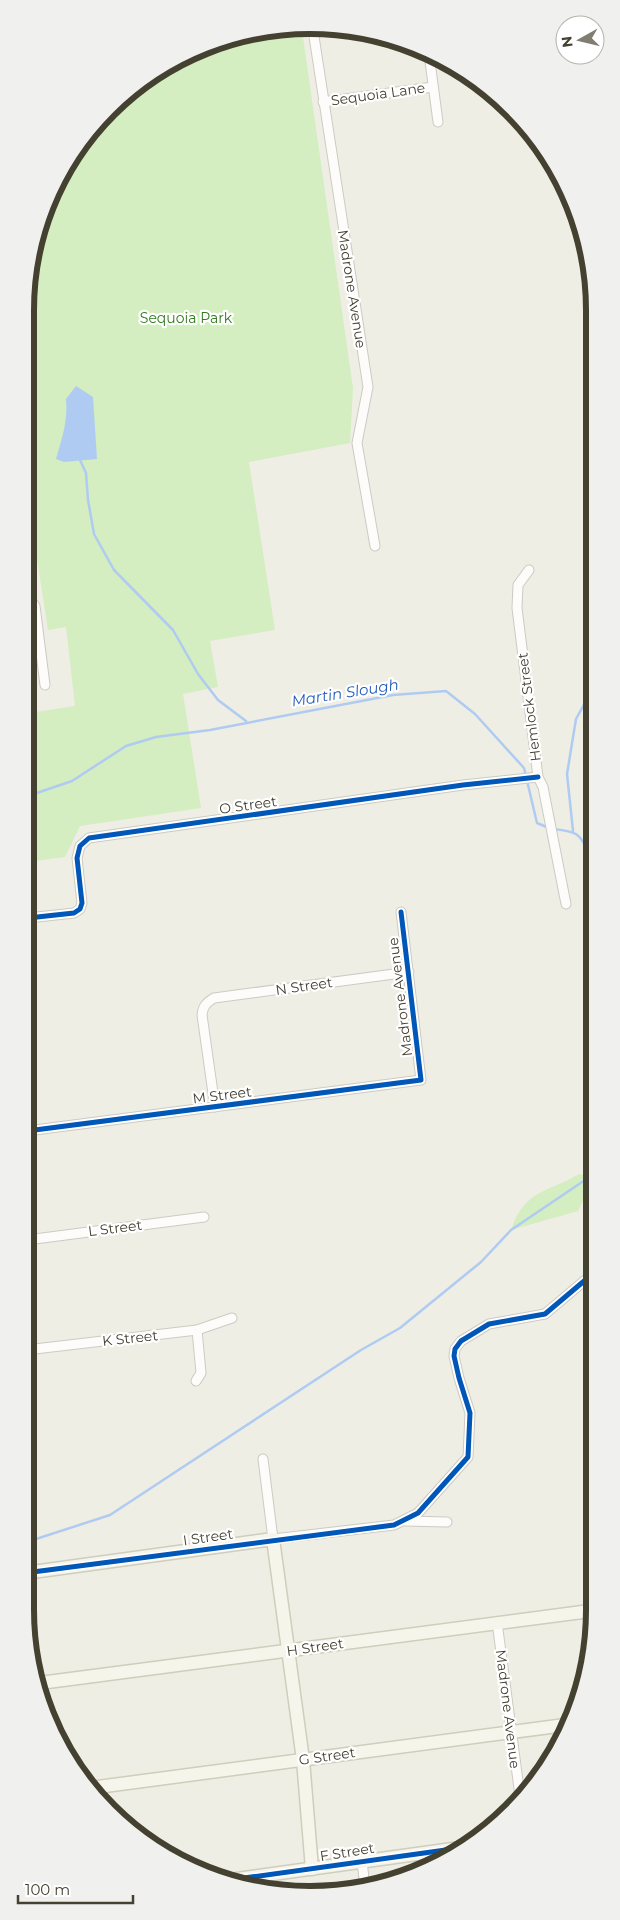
<svg xmlns="http://www.w3.org/2000/svg" width="620" height="1920" viewBox="0 0 620 1920" font-family="Montserrat,sans-serif">
	<style>
		.green { fill: #d4edc1 }
		.water { fill: #b0cbf2 }
		.lines { fill: none; stroke-linecap: round; stroke-linejoin: round }
		.stream { stroke: #b0cbf2; stroke-width: 2.5 }
		.street-casing { stroke: #cccbc3; stroke-width: 11 }
		.secondary-casing { stroke: #cfcdbb; stroke-width: 15 }
		.street { stroke: #fdfcfb; stroke-width: 9 }
		.secondary { stroke: #f6f5ec; stroke-width: 12 }
		.cycleway-casing { stroke: #fff; stroke-width: 8 }
		.cycleway { stroke: #0057b8; stroke-width: 5 }
		.labels { text-anchor: middle; stroke-width: 4.5; stroke-linejoin: round; paint-order: stroke }
		.street-label { font-size: 14px; fill: #444131; stroke: #fff }
		.park-label { font-size: 14px; fill: #307b20; stroke: #fff }
		.water-label { font-size: 15px; font-style: italic; fill: #215bba; stroke: #fff }
		.rim { fill: none; stroke: #444131; stroke-width: 6 }
	</style>
	<rect width="100%" height="100%" fill="#efeee5"/>
	<g class="green">
		<path d="M 255,30 L 302,30 L 353,388 L 350,443 L 249,462 L 275,630 L 210,641 L 218,687 L 183,694 L 201,808 L 80,826 L 65,857 L 28,862 L 29,713 L 75,706 L 66,627 L 48,630 L 35,546 L 29,546 L 31,254 L 73,151 L 152,73 Z"/>
		<path d="M 579,1174 L 591,1176 C 590,1189 584,1199 578,1211 L 511,1230 C 525,1189 547,1193 579,1174 Z"/>
	</g>
	<path class="water" d="M 76,386 L 93,397 L 97,459 L 64,462 L 56,459 C 62,438 68,421 66,399 Z"/>
	<g class="lines">
		<g class="stream">
			<path d="M 80,460 L 86,473 L 88,500 L 94,534 L 114,570 L 173,630 L 198,674 L 218,700 L 246,721"/>
			<path d="M 28,796 L 72,781 L 126,746 L 156,737 L 210,730 L 393,695 L 446,691 L 475,714 L 524,768 L 537,823 L 549,828"/>
			<path d="M 554,829 C 580,832 579,834 591,856"/>
			<path d="M 573,831 L 567,774 L 576,719 L 592,690"/>
			<path d="M 36,1539 L 110,1515 L 361,1350 L 400,1328 L 481,1262 L 511,1230 L 591,1176"/>
		</g>
		<g class="street-casing">
			<g id="street">
				<path d="M 313,30 L 368,387 L 357,443 L 375,546"/>
				<path d="M 429,54 L 438,122"/>
				<path d="M 323,102 L 433,87"/>
				<path d="M 529,570 L 518,585 L 517,608 L 538,777 L 543,787 L 566,904"/>
				<path d="M 29,598 L 35,606 L 45,685"/>
				<path d="M 28,918 L 74,913 L 80,909 L 82,903 L 77,858 L 80,846 L 89,838 L 463,785 L 538,777"/>
				<path d="M 215,1107 L 202,1015 C 203,1006 206,1003 214,998 L 409,972"/>
				<path d="M 27,1131 L 421,1080 L 401,912"/>
				<path d="M 27,1240 L 204,1217"/>
				<path d="M 26,1350 L 197,1330 L 232,1318"/>
				<path d="M 196,1381 L 201,1373 L 197,1330"/>
				<path d="M 263,1459 L 273,1539 L 394,1525 L 418,1513 L 468,1457 L 470,1413 L 459,1378 L 454,1356 L 455,1349 L 461,1341 L 489,1324 L 545,1314 L 590,1276"/>
				<path d="M 405,1521 L 447,1522"/>
				<path d="M 497,1622 L 520,1796"/>
				<path d="M 362,1861 L 365,1887"/>
			</g>
		</g>
		<g class="secondary-casing">
			<g id="secondary">
				<path d="M 25,1573 L 273,1539 L 303,1760 L 312,1869"/>
				<path d="M 40,1683 L 590,1611"/>
				<path d="M 90,1788 L 565,1725"/>
				<path d="M 230,1880 L 467,1847"/>
			</g>
		</g>
		<use href="#street" class="street"/>
		<use href="#secondary" class="secondary"/>
		<g class="cycleway-casing">
			<g id="cycleway">
				<path d="M 28,918 L 74,913 L 80,909 L 82,903 L 77,858 L 80,846 L 89,838 L 463,785 L 538,777"/>
				<path d="M 27,1131 L 421,1080 L 401,912"/>
				<path d="M 25,1573 L 394,1525 L 418,1513 L 468,1457 L 470,1413 L 459,1378 L 454,1356 L 455,1349 L 461,1341 L 489,1324 L 545,1314 L 590,1276"/>
				<path d="M 230,1880 L 467,1847"/>
			</g>
		</g>
		<use href="#cycleway" class="cycleway"/>
	</g>
	<g class="labels">
		<g class="street-label">
			<text transform="translate(378 94) rotate(-8)" y="5">Sequoia Lane</text>
			<text transform="translate(352 289) rotate(81)" y="5">Madrone Avenue</text>
			<text transform="translate(529 707) rotate(-97)" y="5">Hemlock Street</text>
			<text transform="translate(248 805) rotate(-8)" y="5">O Street</text>
			<text transform="translate(304 986) rotate(-8)" y="5">N Street</text>
			<text transform="translate(400 997) rotate(-97)" y="5">Madrone Avenue</text>
			<text transform="translate(222 1095) rotate(-7)" y="5">M Street</text>
			<text transform="translate(115 1228) rotate(-7)" y="5">L Street</text>
			<text transform="translate(130 1338) rotate(-6)" y="5">K Street</text>
			<text transform="translate(208 1537) rotate(-8)" y="5">I Street</text>
			<text transform="translate(315 1647) rotate(-8)" y="5">H Street</text>
			<text transform="translate(508 1709) rotate(83)" y="5">Madrone Avenue</text>
			<text transform="translate(327 1756) rotate(-8)" y="5">G Street</text>
			<text transform="translate(347 1852) rotate(-9)" y="5">F Street</text>
		</g>
		<g class="park-label">
			<text x="186" y="323">Sequoia Park</text>
		</g>
		<g class="water-label">
			<text transform="translate(345 693) rotate(-9)" y="5">Martin Slough</text>
		</g>
	</g>
	<path d="M0 0H620V1920H0ZM310 34H310A276 276 0 0 1 586 310V1610A276 276 0 0 1 310 1886H310A276 276 0 0 1 34 1610V310A276 276 0 0 1 310 34Z" fill="#f0f0ef" fill-rule="evenodd"/>
	<path class="rim" d="M310 34H310A276 276 0 0 1 586 310V1610A276 276 0 0 1 310 1886H310A276 276 0 0 1 34 1610V310A276 276 0 0 1 310 34Z"/>
	<g transform="translate(580 40) rotate(262)"><circle r="24" fill="#ffffff" stroke="#b4b3ad"/>
	<path d="M0-4L9 19L0 12L-9 19Z" fill="#807e70"/>
	<text y="-8" font-size="14" font-weight="bold" text-anchor="middle" fill="#444131">N</text>
	</g>
	<path d="M18 1895v8h115v-8" fill="none" stroke="#444131" stroke-width="2.5"/>
	<text x="25" y="1895" font-size="15" fill="#444131" stroke="#ffffff" stroke-width="4" paint-order="stroke">100 m</text>
</svg>
